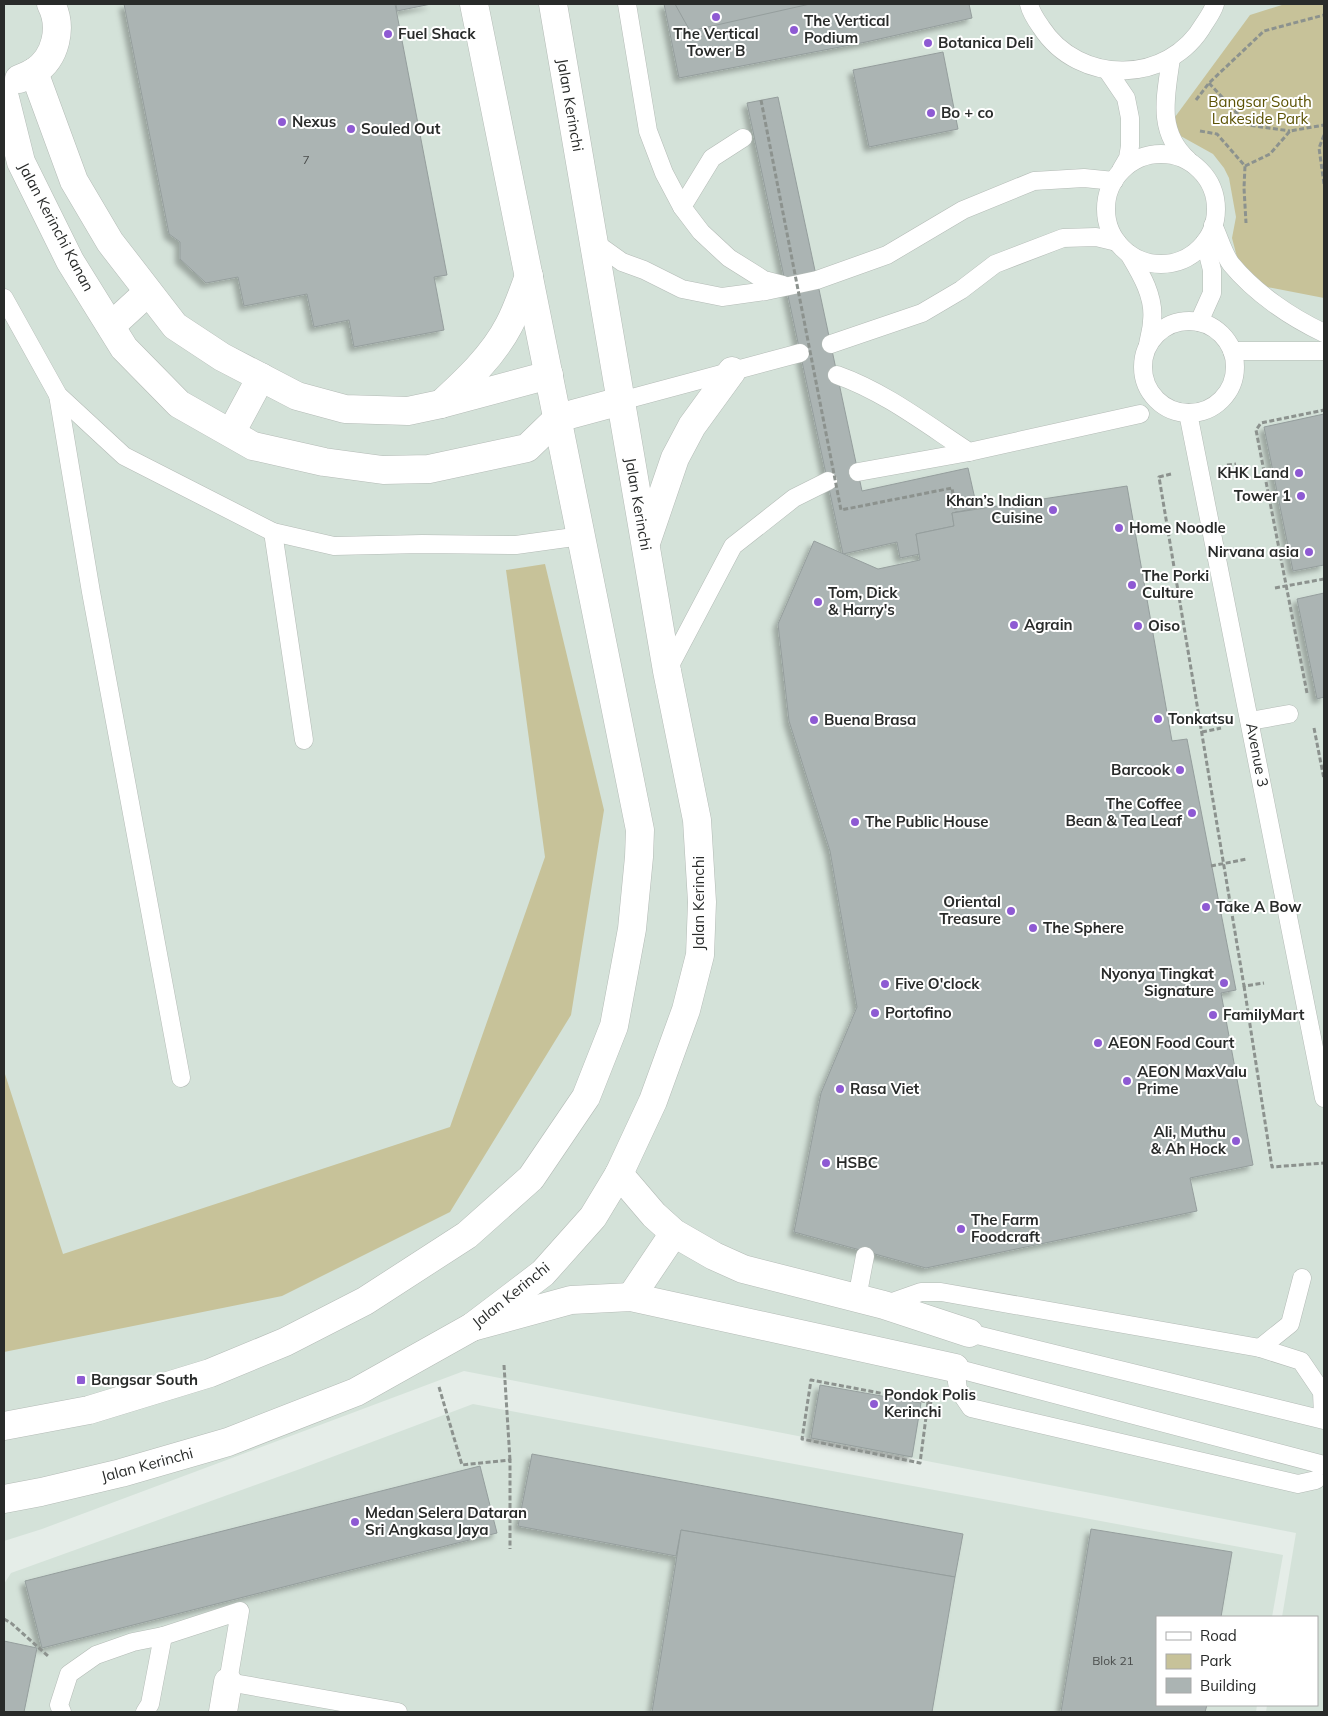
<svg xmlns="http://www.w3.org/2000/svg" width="1328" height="1716" viewBox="0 0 1328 1716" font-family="Mulish,sans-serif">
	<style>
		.built { fill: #d4e2d9 }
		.green { fill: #c7c299 }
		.building { fill: #abb4b3; stroke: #959e9d; filter: url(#shadow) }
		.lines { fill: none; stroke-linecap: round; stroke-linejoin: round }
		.lane-casing { stroke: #b4bbb6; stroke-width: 19 }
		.street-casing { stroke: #b4bbb6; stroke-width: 29 }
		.secondary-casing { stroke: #b4bbb6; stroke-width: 29 }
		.path { stroke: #8c928e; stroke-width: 3; stroke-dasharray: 5 2.5; stroke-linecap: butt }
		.lane { stroke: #fff; stroke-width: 18 }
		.street { stroke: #fff; stroke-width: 28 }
		.secondary { stroke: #fff; stroke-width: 28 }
		.path-bridge { stroke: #8c928e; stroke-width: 3; stroke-dasharray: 5 2.5; stroke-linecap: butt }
		.poi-dot { fill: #8e5ad3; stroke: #fff; stroke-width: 2 }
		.labels { text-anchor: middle; stroke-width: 4; stroke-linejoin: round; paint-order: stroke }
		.number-label { font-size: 12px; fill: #4a4d4c }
		.poi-label { font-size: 15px; font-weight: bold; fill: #292b2a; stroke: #fff; text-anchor: start }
		.park-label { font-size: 15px; fill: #5c5305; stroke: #fff }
		.street-label { font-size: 15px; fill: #292b2a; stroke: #fff }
	</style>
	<defs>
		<filter id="shadow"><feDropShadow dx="-4.5" dy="4.5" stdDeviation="2.5" flood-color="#0004"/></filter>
	</defs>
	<rect width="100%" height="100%" fill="#e5ede8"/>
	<g class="built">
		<path d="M 4,4 L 1324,4 L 1324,1712 L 1266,1712 L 1267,1705 L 1317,1705 L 1317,1617 L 1282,1617 L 1296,1533 L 464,1371 L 42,1529 L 4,1541 Z"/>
		<path d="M 473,1404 L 1283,1555 L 1272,1617 L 1157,1617 L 1157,1705 L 1257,1705 L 1256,1712 L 4,1712 L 4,1584 L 11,1573 L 300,1469 Z"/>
	</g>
	<g class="green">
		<path d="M 1285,4 L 1324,4 L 1324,298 L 1267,287 L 1251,276 L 1238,261 L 1232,238 L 1236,217 L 1229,178 L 1224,168 L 1213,154 L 1177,134 L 1175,117 L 1250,15 Z"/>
		<path d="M 545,564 L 604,810 L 571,1015 L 450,1212 L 282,1296 L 4,1352 L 4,1071 L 63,1254 L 450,1127 L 545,857 L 506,570 Z"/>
	</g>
	<g class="building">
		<path d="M 124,4 L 395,4 L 447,275 L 434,277 L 444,330 L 354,347 L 349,320 L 314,327 L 307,294 L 244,306 L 238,277 L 206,283 L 180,259 L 180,242 L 169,234 Z"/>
		<path d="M 396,4 L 431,4 L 397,11 Z"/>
		<path d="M 664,4 L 969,4 L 972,18 L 866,42 L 679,78 Z"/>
		<path d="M 675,4 L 810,4 L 690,31 Z"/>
		<path d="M 943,52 L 958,129 L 869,147 L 853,70 Z"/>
		<path d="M 778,97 L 862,491 L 968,468 L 977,508 L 952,513 L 954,526 L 916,534 L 920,554 L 900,558 L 897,542 L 843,554 L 747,103 Z"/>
		<path d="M 1324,414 L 1324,565 L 1293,571 L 1264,427 Z"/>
		<path d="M 1127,486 L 1172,741 L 1187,739 L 1236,990 L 1221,993 L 1253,1165 L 1190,1178 L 1197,1211 L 926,1268 L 794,1232 L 821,1093 L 857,1007 L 830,851 L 789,721 L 778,624 L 814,541 L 878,569 L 920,560 L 916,534 L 954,526 L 952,513 Z"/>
		<path d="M 1324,593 L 1324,697 L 1317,699 L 1297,599 Z"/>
		<path d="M 820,1385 L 921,1403 L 912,1457 L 811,1438 Z"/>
		<path d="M 532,1454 L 963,1534 L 955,1577 L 681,1530 L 676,1556 L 518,1526 Z"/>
		<path d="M 480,1466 L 497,1533 L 42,1648 L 25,1581 Z"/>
		<path d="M 1091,1529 L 1232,1552 L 1221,1617 L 1157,1617 L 1157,1705 L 1207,1705 L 1205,1712 L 1061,1712 Z"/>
		<path d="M 681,1530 L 955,1577 L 932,1712 L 652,1712 Z"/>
		<path d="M 4,1641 L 37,1648 L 24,1712 L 4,1712 Z"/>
	</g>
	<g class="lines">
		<g class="lane-casing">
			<g id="lane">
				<path d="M 627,4 L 648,131 L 664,173 L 682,207 L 701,232 L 729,258 L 764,280 L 783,285"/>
				<path d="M 1029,4 C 1031,13 1036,20 1041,27 C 1079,86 1169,85 1204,24 C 1208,18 1213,11 1215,4"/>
				<path d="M 1171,58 C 1166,96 1156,131 1188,160"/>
				<path d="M 1107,70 L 1126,98 L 1130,118 L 1130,146 L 1128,158 L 1121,170"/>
				<circle cx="1161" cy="209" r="55"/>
				<path d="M 682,207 L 712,158 L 743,138"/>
				<path d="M 1213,225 C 1219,237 1223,253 1231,264 C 1255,293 1290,317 1324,333"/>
				<path d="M 594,242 L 622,262 L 644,270 L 682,289 L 722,297 L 766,291 L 817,280 L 887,255 L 963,210 L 1034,181 L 1084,178 L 1114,181"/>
				<path d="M 1129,254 C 1141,274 1155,297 1152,321 C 1152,329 1149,337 1148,345"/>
				<path d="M 4,298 L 58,395 L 124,456 L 273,532 L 334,546 L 422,544 L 516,545 L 581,536"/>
				<circle cx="1189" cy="367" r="46"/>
				<path d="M 1199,322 L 1212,293 L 1212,270 L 1205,242"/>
				<path d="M 831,344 L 922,313 L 961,290 L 995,264 L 1063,238 L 1096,237 L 1117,242"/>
				<path d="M 1232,351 L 1324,351"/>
				<path d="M 837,375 C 885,392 926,424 969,452 L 1140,414"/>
				<path d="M 58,395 L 91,592 L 181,1078"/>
				<path d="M 621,401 L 800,353"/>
				<path d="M 1188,413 L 1324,1098"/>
				<path d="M 858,472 L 969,452"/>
				<path d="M 273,532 L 304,740"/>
				<path d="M 667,671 L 733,546 L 794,498 L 828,481"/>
				<path d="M 1250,721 L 1289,714"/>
				<path d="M 857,1298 L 865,1256"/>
				<path d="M 884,1305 L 921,1292 L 941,1292 L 1260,1348 L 1290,1324 L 1302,1278"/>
				<path d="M 969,1333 L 1324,1420"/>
				<path d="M 1260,1348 L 1301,1361 L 1322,1392 L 1323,1416"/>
				<path d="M 1316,1480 L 1298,1484 L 971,1408 L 958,1389 L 955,1368 L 1324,1465"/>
				<path d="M 62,1712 L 59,1705 L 69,1674 L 96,1655 L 133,1642 L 163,1636 L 240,1611 L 228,1682 L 398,1712"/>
				<path d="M 145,1712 L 150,1704 L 163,1636"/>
			</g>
		</g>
		<g class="street-casing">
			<g id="street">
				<path d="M 34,72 L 74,181 L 110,242 L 175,326 L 222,357 L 297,396 L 345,409 L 408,411 L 441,404 L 549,375"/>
				<path d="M 19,79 C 24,77 29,75 34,72 C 56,58 63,27 51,4"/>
				<path d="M 4,94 L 21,162 L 70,261 L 124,348 L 179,404 L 253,446 L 324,462 L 383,470 L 429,469 L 527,448 L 558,418 L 621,401"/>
				<path d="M 111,326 L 148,292"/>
				<path d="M 231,433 L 261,377"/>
				<path d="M 619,1174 L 654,1215 L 674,1233 L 714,1256 L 743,1269 L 884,1305 L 969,1333"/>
				<path d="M 631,1297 L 674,1233"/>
				<path d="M 472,1327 L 571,1300 L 631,1297 L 955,1368"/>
				<path d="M 223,1712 L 228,1682"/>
			</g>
		</g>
		<g class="secondary-casing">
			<g id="secondary">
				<path d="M 441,404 C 466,381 493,356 509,325 C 517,310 523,292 529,276"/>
				<path d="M 647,540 L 675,458 L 692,426 L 732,371"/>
				<path d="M 4,1426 L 89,1410 L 210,1373 L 285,1342 L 365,1301 L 467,1235 L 531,1178 L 586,1097 L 614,1026 L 632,929 L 639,857 L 640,830 L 474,4"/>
				<path d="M 4,1499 L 41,1492 L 121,1473 L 228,1442 L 356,1392 L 472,1327 L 543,1273 L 593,1217 L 619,1174 L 653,1101 L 686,1010 L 700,955 L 702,902 L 697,820 L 667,671 L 553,4"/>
			</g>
		</g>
		<g class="path">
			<path d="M 1209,83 L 1248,125 L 1290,131"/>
			<path d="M 1196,100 L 1209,83 L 1264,31 L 1324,15"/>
			<path d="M 1200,131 L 1217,134 L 1245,166 L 1244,188 L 1246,223"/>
			<path d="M 1324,135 L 1319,148 L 1324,184"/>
			<path d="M 1245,166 L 1270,154 L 1290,131 L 1324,125"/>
			<path d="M 1227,465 L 1236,464"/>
			<path d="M 1171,474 L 1159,477 L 1244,986 L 1264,983"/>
			<path d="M 1275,588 L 1324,579"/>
			<path d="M 1307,693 L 1256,430 L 1261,423 L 1324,410"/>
			<path d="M 1314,728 L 1324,779"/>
			<path d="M 1202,732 L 1221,728"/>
			<path d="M 1211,866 L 1247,859"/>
			<path d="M 1244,986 L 1272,1167 L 1324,1163"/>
			<path d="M 504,1365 L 510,1460"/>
			<path d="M 439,1387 L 462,1465 L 510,1460 L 510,1549"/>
			<path d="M 928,1402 L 920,1463 L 802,1439 L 811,1380 L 933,1403"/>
			<path d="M 4,1619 L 11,1623 L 48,1656"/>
		</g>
		<use href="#lane" class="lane"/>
		<use href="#street" class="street"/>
		<use href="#secondary" class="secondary"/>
		<path class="path-bridge" d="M 761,100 L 841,510 L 952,488 L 956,512"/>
	</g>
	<g class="poi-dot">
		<circle cx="716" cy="17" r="5"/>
		<circle cx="794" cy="30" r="5"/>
		<circle cx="388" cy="34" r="5"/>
		<circle cx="928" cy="43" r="5"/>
		<circle cx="931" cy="113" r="5"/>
		<circle cx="282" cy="122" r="5"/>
		<circle cx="351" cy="129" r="5"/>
		<circle cx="1299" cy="473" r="5"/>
		<circle cx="1301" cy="496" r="5"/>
		<circle cx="1053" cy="510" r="5"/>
		<circle cx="1119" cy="528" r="5"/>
		<circle cx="1309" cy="552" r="5"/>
		<circle cx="1132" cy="585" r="5"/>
		<circle cx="818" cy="602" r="5"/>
		<circle cx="1014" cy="625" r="5"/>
		<circle cx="1138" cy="626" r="5"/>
		<circle cx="1158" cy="719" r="5"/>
		<circle cx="814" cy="720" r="5"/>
		<circle cx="1180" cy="770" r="5"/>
		<circle cx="1192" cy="813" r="5"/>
		<circle cx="855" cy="822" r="5"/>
		<circle cx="1206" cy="907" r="5"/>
		<circle cx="1011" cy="911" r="5"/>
		<circle cx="1033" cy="928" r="5"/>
		<circle cx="1224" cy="983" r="5"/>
		<circle cx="885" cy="984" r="5"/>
		<circle cx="875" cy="1013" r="5"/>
		<circle cx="1213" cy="1015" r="5"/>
		<circle cx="1098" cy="1043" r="5"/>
		<circle cx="1127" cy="1081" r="5"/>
		<circle cx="840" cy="1089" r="5"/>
		<circle cx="1236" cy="1141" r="5"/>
		<circle cx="826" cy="1163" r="5"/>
		<circle cx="961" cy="1229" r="5"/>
		<rect x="76" y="1375" width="10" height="10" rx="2.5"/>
		<circle cx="874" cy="1404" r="5"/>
		<circle cx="355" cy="1522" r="5"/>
	</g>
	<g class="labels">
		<g class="number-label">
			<text x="306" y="164">7</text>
			<text x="1113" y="1665">Blok 21</text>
		</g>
		<g class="poi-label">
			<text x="804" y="26">The Vertical<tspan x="804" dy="17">Podium</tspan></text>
			<text x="398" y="39">Fuel Shack</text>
			<text x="716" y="39" text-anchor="middle">The Vertical<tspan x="716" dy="17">Tower B</tspan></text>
			<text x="938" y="48">Botanica Deli</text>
			<text x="941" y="118">Bo + co</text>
			<text x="292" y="127">Nexus</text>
			<text x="361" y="134">Souled Out</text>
			<text x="1289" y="478" text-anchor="end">KHK Land</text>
			<text x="1291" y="501" text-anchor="end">Tower 1</text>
			<text x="1043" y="506" text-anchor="end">Khan’s Indian<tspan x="1043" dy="17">Cuisine</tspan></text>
			<text x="1129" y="533">Home Noodle</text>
			<text x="1299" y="557" text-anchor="end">Nirvana asia</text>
			<text x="1142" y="581">The Porki<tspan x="1142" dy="17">Culture</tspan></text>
			<text x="828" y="598">Tom, Dick<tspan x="828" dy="17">&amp; Harry's</tspan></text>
			<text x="1024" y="630">Agrain</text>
			<text x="1148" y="631">Oiso</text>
			<text x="1168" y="724">Tonkatsu</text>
			<text x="824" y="725">Buena Brasa</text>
			<text x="1170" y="775" text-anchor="end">Barcook</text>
			<text x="1182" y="809" text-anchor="end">The Coffee<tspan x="1182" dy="17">Bean &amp; Tea Leaf</tspan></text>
			<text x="865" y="827">The Public House</text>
			<text x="1001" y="907" text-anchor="end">Oriental<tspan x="1001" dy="17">Treasure</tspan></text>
			<text x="1216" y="912">Take A Bow</text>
			<text x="1043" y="933">The Sphere</text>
			<text x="1214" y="979" text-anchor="end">Nyonya Tingkat<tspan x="1214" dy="17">Signature</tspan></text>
			<text x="895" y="989">Five O'clock</text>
			<text x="885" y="1018">Portofino</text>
			<text x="1223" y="1020">FamilyMart</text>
			<text x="1108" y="1048">AEON Food Court</text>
			<text x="1137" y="1077">AEON MaxValu<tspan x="1137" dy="17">Prime</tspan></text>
			<text x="850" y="1094">Rasa Viet</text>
			<text x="1226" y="1137" text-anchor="end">Ali, Muthu<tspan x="1226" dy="17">&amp; Ah Hock</tspan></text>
			<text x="836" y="1168">HSBC</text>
			<text x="971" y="1225">The Farm<tspan x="971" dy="17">Foodcraft</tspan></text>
			<text x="91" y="1385">Bangsar South</text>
			<text x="884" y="1400">Pondok Polis<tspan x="884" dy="17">Kerinchi</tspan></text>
			<text x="365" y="1518">Medan Selera Dataran<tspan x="365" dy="17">Sri Angkasa Jaya</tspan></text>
		</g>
		<g class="park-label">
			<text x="1260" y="107">Bangsar South<tspan x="1260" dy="17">Lakeside Park</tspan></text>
		</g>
		<g class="street-label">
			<text transform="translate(570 105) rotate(80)" y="5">Jalan Kerinchi</text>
			<text transform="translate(56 227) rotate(62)" y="5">Jalan Kerinchi Kanan</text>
			<text transform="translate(638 504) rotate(80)" y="5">Jalan Kerinchi</text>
			<text transform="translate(1257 755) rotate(79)" y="5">Avenue 3</text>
			<text transform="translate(699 903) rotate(-90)" y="5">Jalan Kerinchi</text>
			<text transform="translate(511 1295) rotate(-39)" y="5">Jalan Kerinchi</text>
			<text transform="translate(147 1465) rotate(-15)" y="5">Jalan Kerinchi</text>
		</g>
	</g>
	<rect width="1328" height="1716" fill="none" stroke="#292b2a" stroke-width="10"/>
	<rect x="1156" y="1616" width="162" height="90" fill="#ffffff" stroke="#a9aaaa"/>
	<rect x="1166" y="1632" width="25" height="8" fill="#ffffff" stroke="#a9aaaa"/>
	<text x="1200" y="1641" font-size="15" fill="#292b2a">Road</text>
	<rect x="1166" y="1654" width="25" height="15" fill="#c7c299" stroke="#a9aaaa"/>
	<text x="1200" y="1666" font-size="15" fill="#292b2a">Park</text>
	<rect x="1166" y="1678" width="25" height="15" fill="#abb4b3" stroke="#a9aaaa"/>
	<text x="1200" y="1691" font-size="15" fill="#292b2a">Building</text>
</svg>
